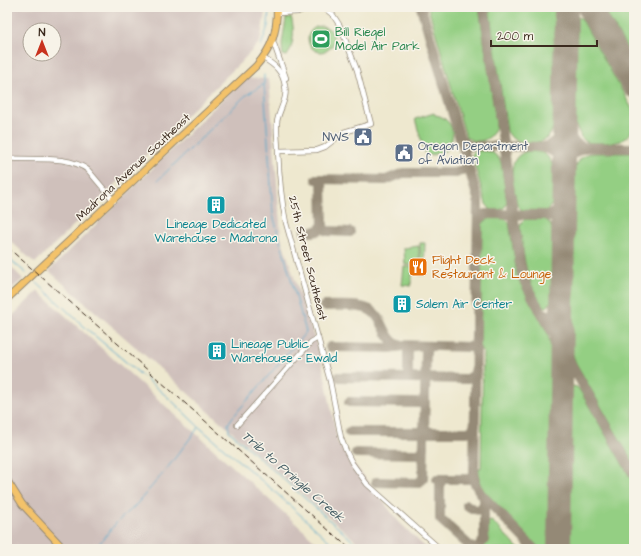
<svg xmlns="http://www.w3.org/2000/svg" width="641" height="556" viewBox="0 0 641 556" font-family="'Architects Daughter',sans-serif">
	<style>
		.industrial { fill: #cfc0bb; fill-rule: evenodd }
		.green { fill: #94cf83; stroke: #687c50 }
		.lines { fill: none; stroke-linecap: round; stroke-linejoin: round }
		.stream { stroke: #4da5ca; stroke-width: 1 }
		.taxiway { stroke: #948976; stroke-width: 10 }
		.runway { stroke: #948976; stroke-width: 24 }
		.minor-casing { stroke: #948976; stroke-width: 6 }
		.major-casing { stroke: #948976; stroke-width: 8 }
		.minor { stroke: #fff; stroke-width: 4.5 }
		.major { stroke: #f3c26a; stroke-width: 6 }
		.rail { stroke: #3b2a1e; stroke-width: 1; stroke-dasharray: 6 3; stroke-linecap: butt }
		.labels { text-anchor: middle; stroke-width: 3; stroke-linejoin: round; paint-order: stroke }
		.leisure-label { font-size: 12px; fill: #27864d; stroke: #f7f3e8; text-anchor: start }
		.service-label { font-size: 12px; fill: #4e5e75; stroke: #f7f3e8; text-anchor: end }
		.street-label { font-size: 12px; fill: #3b2a1e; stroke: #f7f3e8 }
		.culture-label { font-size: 12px; fill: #0d838f; stroke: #f7f3e8; text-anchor: start }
		.food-label { font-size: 12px; fill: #c56008; stroke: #f7f3e8; text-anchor: start }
		.water-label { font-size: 13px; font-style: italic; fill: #425b63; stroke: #f7f3e8 }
	</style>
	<rect width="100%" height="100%" fill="#f7f3e8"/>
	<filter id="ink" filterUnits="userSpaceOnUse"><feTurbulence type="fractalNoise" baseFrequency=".025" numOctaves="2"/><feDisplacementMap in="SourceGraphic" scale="8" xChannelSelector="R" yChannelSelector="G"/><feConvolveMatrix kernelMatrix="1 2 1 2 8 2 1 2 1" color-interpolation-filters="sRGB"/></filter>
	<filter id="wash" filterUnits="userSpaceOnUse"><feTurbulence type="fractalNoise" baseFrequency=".012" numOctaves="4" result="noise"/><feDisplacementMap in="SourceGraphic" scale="16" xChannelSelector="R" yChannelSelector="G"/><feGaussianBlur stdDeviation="0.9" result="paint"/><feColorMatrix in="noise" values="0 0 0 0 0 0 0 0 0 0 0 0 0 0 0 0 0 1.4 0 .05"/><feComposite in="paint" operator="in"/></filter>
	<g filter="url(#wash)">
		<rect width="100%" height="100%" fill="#eee8cf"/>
		<g class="industrial">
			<path d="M 7,7 L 266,7 L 260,42 L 240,63 L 35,263 L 7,238 ZM 30,30 L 54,30 L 54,54 L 30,54 Z"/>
			<path d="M 244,78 L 269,79 L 281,237 L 322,362 L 338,443 L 399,522 L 427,549 L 365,549 L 49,271 Z"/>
			<path d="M 7,263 L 23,279 L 7,293 Z"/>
			<path d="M 38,291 L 324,549 L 7,549 L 7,321 Z"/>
		</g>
		<g class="green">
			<path d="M 428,7 L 479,7 L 496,123 C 495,139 479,146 466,137 Z"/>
			<path d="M 489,7 L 558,7 L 556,118 C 554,124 552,134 547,138 C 540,144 524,144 516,140 C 512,139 509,135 507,131 Z"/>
			<path d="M 603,7 L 634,7 L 634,59 L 632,57 Z"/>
			<path d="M 291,17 C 295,28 294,46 287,56 L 283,55 C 280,43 285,30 286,18 Z"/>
			<path d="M 578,17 L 581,18 L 634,112 L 634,126 L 633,129 L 629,135 L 621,141 L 611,143 L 590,143 L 585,141 L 581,137 L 573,118 L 574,20 Z"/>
			<circle cx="321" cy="39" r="13"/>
			<path d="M 434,113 L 435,115 C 446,116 455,127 452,139 C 451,143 448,147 447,150 L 426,157 L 415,119 Z"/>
			<path d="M 476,151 C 487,150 495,151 501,162 L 507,202 C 505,211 499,210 491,210 L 486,204 L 472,156 L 473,153 Z"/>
			<path d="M 529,151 C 535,152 542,151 547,156 C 557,166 560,199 548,209 C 544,213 535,211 530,211 C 523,211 520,210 517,204 C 514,186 503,156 529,151 Z"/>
			<path d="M 594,153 L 634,153 L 634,464 L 576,363 L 570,347 L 572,176 C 577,164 580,153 594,153 Z"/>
			<path d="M 491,218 L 505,219 L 509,222 L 517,275 L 520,283 L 547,332 L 553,354 L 551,544 L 548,549 L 540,549 L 485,492 C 479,485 478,478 479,468 L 481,468 L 483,351 L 480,351 L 482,225 L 485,221 Z"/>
			<path d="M 525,219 L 543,219 L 547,220 L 550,224 L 555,235 L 554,295 L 549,305 L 547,307 C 542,307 540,301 537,296 C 525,275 523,251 520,227 L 522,222 Z"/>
			<path d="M 420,243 L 425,243 L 424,275 L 419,275 L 420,272 L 421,272 Z"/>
			<path d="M 419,246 L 419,261 L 413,262 L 413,265 L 405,265 L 404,248 Z"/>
			<path d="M 404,267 L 413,267 L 411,286 L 402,285 Z"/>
			<path d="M 573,386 L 577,387 L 579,389 L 634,484 L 634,546 L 616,549 L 567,549 L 569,391 Z"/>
			<path d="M 490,521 L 493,522 L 519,549 L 527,548 L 528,549 L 480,549 L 486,541 L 486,524 Z"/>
		</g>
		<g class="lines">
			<g class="stream">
				<path d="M 261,46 L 268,26 L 269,7"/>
				<path d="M 264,84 L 273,215 L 306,332 L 232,418 L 228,424 L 229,431 L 362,549"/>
				<path d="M 158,180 L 245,96 L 264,84 L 264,75"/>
				<path d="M 7,257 L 26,273"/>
				<path d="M 37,283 L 88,330 L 171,400 L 199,427 L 275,492 L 338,549"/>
				<path d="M 95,549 L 117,522 L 135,506 L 165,471 L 198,428"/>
			</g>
			<g class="taxiway">
				<path d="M 421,7 L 478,199 L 474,471 L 475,484 L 481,494 L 534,549"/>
				<path d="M 484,7 L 520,263 L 524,280 L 532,296 L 634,474"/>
				<path d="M 629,78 L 634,83"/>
				<path d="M 564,123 C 567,134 571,142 583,147"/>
				<path d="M 460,138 L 465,144 L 471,146 L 634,148"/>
				<path d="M 544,147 C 557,143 561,135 564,123"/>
				<path d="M 544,148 C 560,152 561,161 564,175"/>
				<path d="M 564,171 C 566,160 572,152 584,148"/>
				<path d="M 316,179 L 386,180 L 403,173 L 456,173 L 464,169 L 466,164 L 466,159"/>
				<path d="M 322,179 L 323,228 L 327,231 L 350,232"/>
				<path d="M 545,215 C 557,217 561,224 563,235"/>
				<path d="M 478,223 L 480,218 L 486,214 L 548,215 L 555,212 L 559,209 L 563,197"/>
				<path d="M 305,232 C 312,232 318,233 322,226"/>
				<path d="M 324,306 C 336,306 359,304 370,310 C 384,317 384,339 398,345 L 470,347 L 474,345 L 476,341"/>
				<path d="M 539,309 C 549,321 560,313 562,300"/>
				<path d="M 414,346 L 410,348 L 408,352 L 408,375 L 411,378 L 467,379 L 473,376 L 476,371"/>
				<path d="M 330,347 L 390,348 L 402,346"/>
				<path d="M 339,377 L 411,378"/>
				<path d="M 349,402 L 419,403 L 423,401 L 425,397"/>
				<path d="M 349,432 L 418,432 L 422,431 L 425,427 L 426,429"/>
				<path d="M 420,432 L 467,432 L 471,431 L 475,425"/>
				<path d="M 356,453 L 418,454 L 422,452 L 424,447"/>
				<path d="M 437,479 L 471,479 L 474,475"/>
				<path d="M 443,479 L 440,481 L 440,519 L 473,549"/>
				<path d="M 376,482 L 418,483 L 423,479 L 426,352 L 428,347 L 432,346"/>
				<path d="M 467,505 C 473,510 481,513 485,503"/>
				<path d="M 477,549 L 484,540 L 484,497"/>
			</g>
			<g class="runway">
				<path d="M 589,7 L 634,86"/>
				<path d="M 559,549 L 566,7"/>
			</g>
		</g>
	</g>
	<g filter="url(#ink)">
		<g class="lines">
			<g class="minor-casing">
				<g id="minor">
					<path d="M 277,13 L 298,12 L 309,7"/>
					<path d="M 273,41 L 286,78"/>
					<path d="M 263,58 C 275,65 283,72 285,86 C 288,99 279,109 277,122 C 276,131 278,141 278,150 C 279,175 281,199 286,223 L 330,381 L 341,438 L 346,451 L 352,463 L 367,484 L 440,549"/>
					<path d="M 278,151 L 317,150 L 325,147 L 344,132 L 371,124 L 357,70 L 340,26 L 333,15 L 323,7"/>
					<path d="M 7,158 C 32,161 67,154 88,170 L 114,201"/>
					<path d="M 237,425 L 311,342 L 318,338"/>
					<path d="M 7,492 L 12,490"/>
				</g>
			</g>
			<g class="major-casing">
				<g id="major">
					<path d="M 7,299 L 256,66 C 273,47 277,31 277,7"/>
					<path d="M 7,480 L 22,504 L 64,549"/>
				</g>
			</g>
			<use href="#minor" class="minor"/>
			<use href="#major" class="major"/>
			<path class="rail" d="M 7,247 L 100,328 L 350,549"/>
		</g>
	</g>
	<defs>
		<g id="stadium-square" transform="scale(1)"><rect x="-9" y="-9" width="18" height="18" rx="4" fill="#2e9e5b" stroke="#f7f3e8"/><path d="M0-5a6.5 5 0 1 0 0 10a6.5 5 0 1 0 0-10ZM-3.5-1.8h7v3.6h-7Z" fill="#fff"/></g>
		<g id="civic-square" transform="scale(1)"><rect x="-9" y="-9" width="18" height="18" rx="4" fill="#5c6f8a" stroke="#f7f3e8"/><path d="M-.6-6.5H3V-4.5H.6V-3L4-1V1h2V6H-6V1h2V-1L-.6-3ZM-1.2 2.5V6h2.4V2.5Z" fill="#fff"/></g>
		<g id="building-square" transform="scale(1)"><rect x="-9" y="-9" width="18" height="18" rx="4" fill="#0f9aa8" stroke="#f7f3e8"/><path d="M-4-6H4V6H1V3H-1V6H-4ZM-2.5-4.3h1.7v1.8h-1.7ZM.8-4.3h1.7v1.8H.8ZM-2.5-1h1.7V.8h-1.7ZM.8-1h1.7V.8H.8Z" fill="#fff"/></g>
		<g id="restaurant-square" transform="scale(1)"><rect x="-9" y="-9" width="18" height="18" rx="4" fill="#e8710a" stroke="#f7f3e8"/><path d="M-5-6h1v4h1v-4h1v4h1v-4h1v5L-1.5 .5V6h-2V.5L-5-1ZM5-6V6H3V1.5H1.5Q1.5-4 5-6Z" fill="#fff"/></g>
	</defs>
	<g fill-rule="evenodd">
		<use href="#stadium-square" x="321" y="39"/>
		<use href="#civic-square" x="363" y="137"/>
		<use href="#civic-square" x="404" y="153"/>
		<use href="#building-square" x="216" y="205"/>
		<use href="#restaurant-square" x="418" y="267"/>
		<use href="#building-square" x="402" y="304"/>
		<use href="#building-square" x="217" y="351"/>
	</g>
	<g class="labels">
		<g class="leisure-label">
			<text x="335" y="36">Bill Riegel<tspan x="335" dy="14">Model Air Park</tspan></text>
		</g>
		<g class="service-label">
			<text x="349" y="141">NWS</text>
			<text x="418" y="150" text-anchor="start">Oregon Department<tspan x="418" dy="14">of Aviation</tspan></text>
		</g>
		<g class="street-label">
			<text transform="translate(133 167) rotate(-43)" y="4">Madrona Avenue Southeast</text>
			<text transform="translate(308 258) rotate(76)" y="4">25th Street Southeast</text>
		</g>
		<g class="culture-label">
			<text x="216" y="228" text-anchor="middle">Lineage Dedicated<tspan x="216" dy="14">Warehouse - Madrona</tspan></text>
			<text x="416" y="308">Salem Air Center</text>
			<text x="231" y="348">Lineage Public<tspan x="231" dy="14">Warehouse - Ewald</tspan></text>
		</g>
		<g class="food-label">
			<text x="432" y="264">Flight Deck<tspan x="432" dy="14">Restaurant &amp; Lounge</tspan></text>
		</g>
		<g class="water-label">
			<text transform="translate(294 476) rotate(41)" y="5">Trib to Pringle Creek</text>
		</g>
	</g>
	<rect width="641" height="556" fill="none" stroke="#f7f3e8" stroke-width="24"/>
	<g transform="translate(42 42)"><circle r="19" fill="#f7f3e8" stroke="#aca397"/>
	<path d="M0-3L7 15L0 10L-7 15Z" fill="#c8321e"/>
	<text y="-6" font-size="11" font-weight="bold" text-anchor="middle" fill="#3b2a1e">N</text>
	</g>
	<path d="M491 40v6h106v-6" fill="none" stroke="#3b2a1e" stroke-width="2"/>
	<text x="497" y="40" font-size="12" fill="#3b2a1e" stroke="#f7f3e8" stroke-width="3" paint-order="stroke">200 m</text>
</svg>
